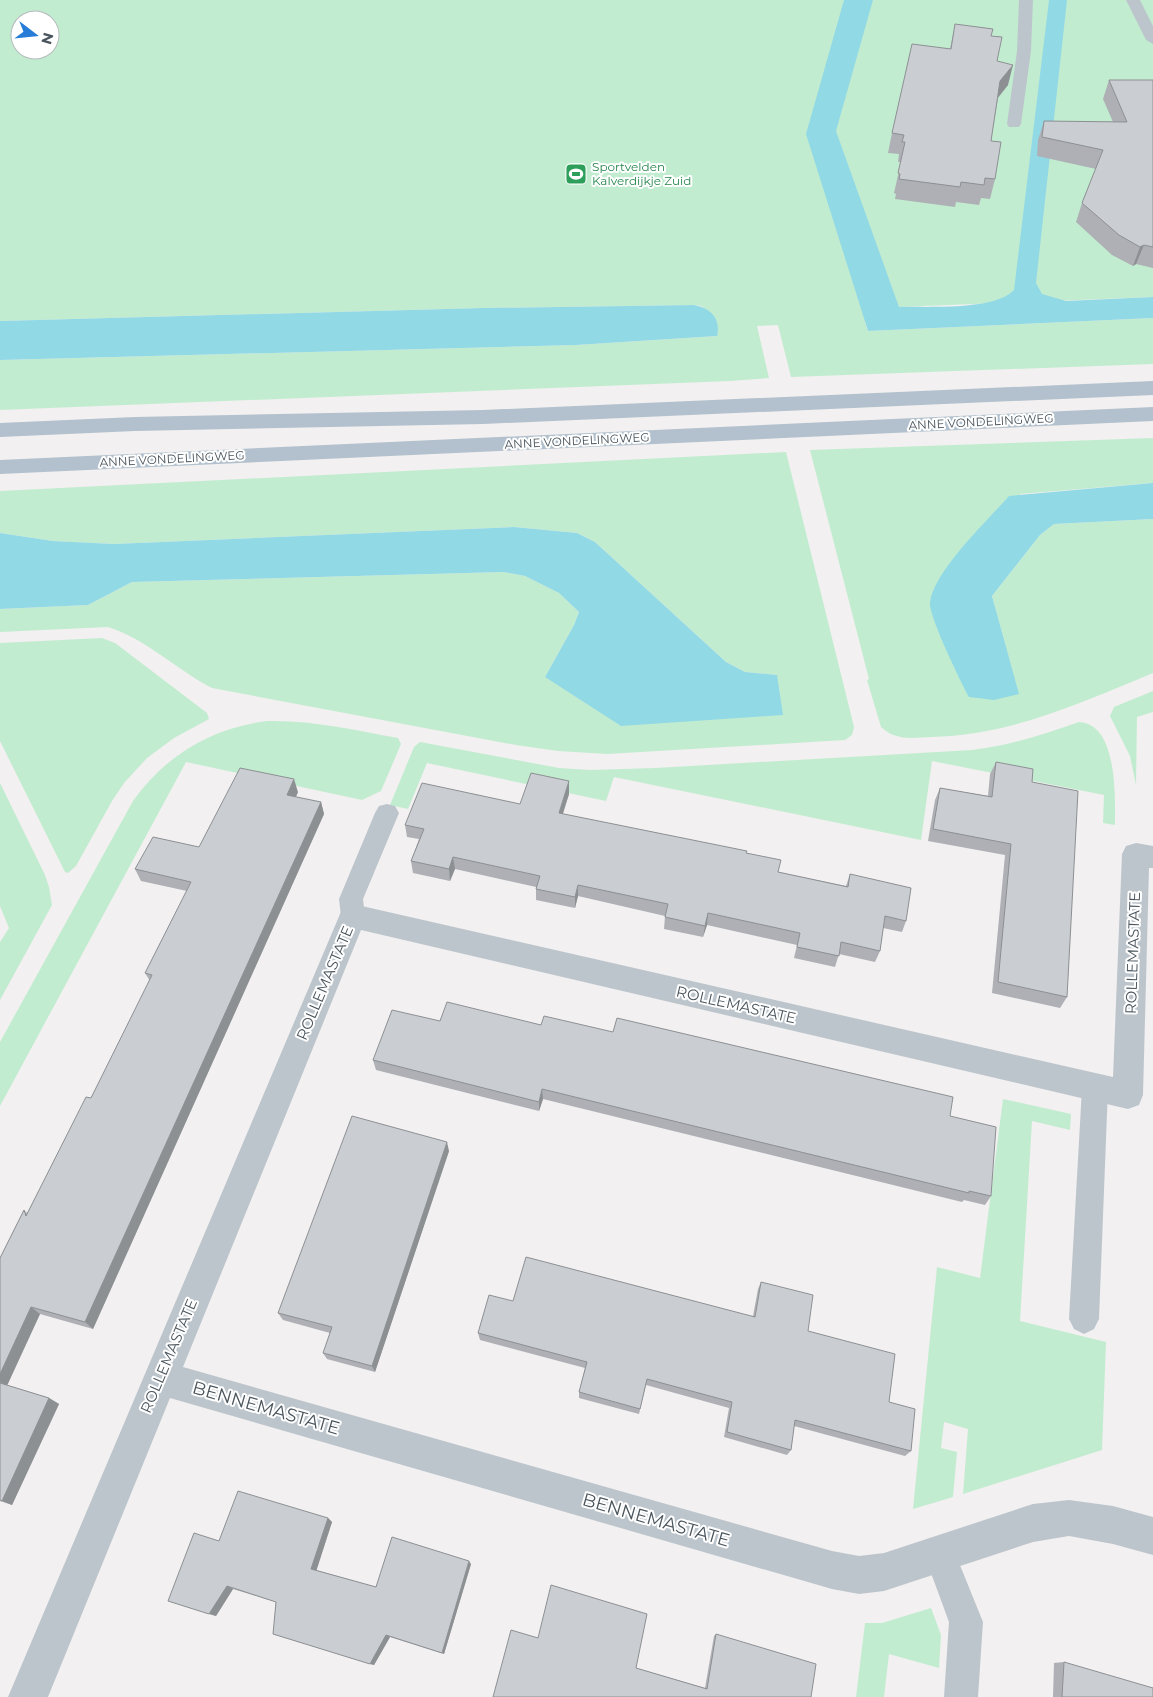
<svg xmlns="http://www.w3.org/2000/svg" width="1153" height="1697" viewBox="0 0 1153 1697" font-family="Montserrat,sans-serif">
	<style>
		.green { fill: #c2ecd0; fill-rule: evenodd }
		.water { fill: #92d9e6 }
		.lines { fill: none; stroke-linecap: round; stroke-linejoin: round }
		.service { fill: #bdc5cc; fill-rule: evenodd }
		.minor { fill: #bdc5cc; fill-rule: evenodd }
		.primary { fill: #b2c1cd; fill-rule: evenodd }
		.wall { fill: #aeb0b5 }
		.shaded-wall { fill: #8d9093 }
		.building { fill: #cacdd2; stroke: #8d9093 }
		.labels { text-anchor: middle; stroke-width: 4; stroke-linejoin: round; paint-order: stroke }
		.far-leisure-label { font-size: 12px; fill: #27864d; stroke: #fff; text-anchor: start }
		.far-street-label { font-size: 12px; fill: #49545c; stroke: #fff }
		.street-label { font-size: 15px; fill: #49545c; stroke: #fff }
		.near-street-label { font-size: 18px; fill: #49545c; stroke: #fff }
	</style>
	<rect width="100%" height="100%" fill="#f2f0f0"/>
	<g class="green">
		<path d="M 0,0 L 1153,0 L 1153,297 L 899,307 L 865,322 L 868,331 L 1153,318 L 1153,364 L 791,377 L 778,325 L 757,326 L 769,378 L 730,381 L 0,410 L 0,360 L 576,345 L 717,336 L 702,306 L 694,305 L 483,308 L 0,321 ZM 20,20 L 50,20 L 50,50 L 20,50 Z"/>
		<path d="M 1153,438 L 1153,483 L 1020,494 L 952,561 L 1018,693 L 992,596 L 1040,535 L 1054,524 L 1153,519 L 1153,673 C 1080,703 1012,735 931,737 C 912,738 896,741 881,727 L 867,680 L 869,679 L 810,450 Z"/>
		<path d="M 786,452 L 854,727 L 852,735 L 845,740 L 607,754 L 558,751 L 516,745 L 212,688 C 177,670 146,639 108,627 L 0,632 L 0,609 L 88,605 L 132,582 L 504,572 L 525,576 L 559,593 L 579,612 L 574,625 L 545,677 L 777,675 L 745,672 L 726,662 L 595,542 L 577,533 L 514,527 L 114,544 L 53,541 L 0,533 L 0,491 Z"/>
		<path d="M 102,638 L 115,643 L 207,713 L 209,719 L 174,738 L 147,758 L 124,783 L 112,801 L 76,866 L 68,873 L 65,872 L 0,741 L 0,643 Z"/>
		<path d="M 1153,691 L 1153,712 L 1137,717 L 1136,785 L 1130,756 L 1110,716 L 1114,707 Z"/>
		<path d="M 267,721 C 312,720 355,730 398,738 L 401,744 L 381,791 L 362,800 L 186,762 L 0,1106 L 0,1042 L 133,801 C 166,755 211,728 267,721 Z"/>
		<path d="M 1079,722 C 1118,724 1115,797 1115,825 L 1103,823 L 1104,795 L 932,761 L 921,840 L 614,777 L 606,801 L 427,763 L 408,809 L 390,805 L 414,747 L 420,742 L 559,768 L 590,770 L 655,768 L 972,750 C 1010,745 1043,735 1079,722 Z"/>
		<path d="M 0,783 L 45,875 L 49,887 L 52,905 L 0,1000 L 0,942 L 9,928 L 0,906 Z"/>
		<path d="M 1003,1099 L 1071,1114 L 1070,1130 L 1032,1121 L 1020,1321 L 1106,1342 L 1102,1450 L 963,1494 L 968,1429 L 944,1422 L 941,1448 L 957,1452 L 953,1497 L 913,1509 L 937,1267 L 980,1278 Z"/>
		<path d="M 931,1608 L 941,1635 L 939,1668 L 889,1654 L 884,1697 L 856,1697 L 865,1623 L 882,1623 Z"/>
	</g>
	<g class="water">
		<path d="M 844,0 L 873,0 L 836,131 L 899,307 C 928,306 994,311 1014,290 L 1049,0 L 1067,0 L 1036,283 L 1042,294 L 1066,301 L 1153,297 L 1153,318 L 868,331 L 806,134 Z"/>
		<path d="M 694,305 C 711,308 721,319 717,336 L 576,345 L 0,360 L 0,321 L 483,308 Z"/>
		<path d="M 1153,483 L 1153,519 L 1054,524 L 1040,535 L 992,596 L 1019,694 L 994,700 L 969,697 C 961,682 928,615 930,602 C 934,571 988,520 1009,496 Z"/>
		<path d="M 514,527 L 577,533 L 595,542 L 726,662 L 745,672 L 777,675 L 783,715 L 621,726 L 545,677 L 574,625 L 579,612 L 559,593 L 525,576 L 504,572 L 132,582 L 88,605 L 0,609 L 0,533 L 53,541 L 114,544 Z"/>
	</g>
	<g class="lines">
		<g class="service">
			<path d="M 1019,0 L 1033,0 L 1031,51 L 1021,124 L 1019,127 L 1009,127 L 1007,124 L 1017,51 Z"/>
			<path d="M 1126,0 L 1140,0 L 1153,26 L 1153,44 L 1146,40 Z"/>
			<path d="M 387,804 L 395,806 L 399,813 L 363,899 L 365,916 L 362,923 L 353,927 L 344,923 L 341,916 L 339,899 L 375,813 L 379,806 Z"/>
			<path d="M 1095,1076 L 1104,1079 L 1108,1088 L 1099,1319 L 1094,1329 L 1084,1334 L 1074,1329 L 1069,1319 L 1082,1088 L 1086,1079 Z"/>
			<path d="M 940,1538 L 951,1543 L 983,1622 L 978,1697 L 944,1697 L 949,1622 L 924,1554 L 929,1543 Z"/>
		</g>
		<path class="minor" d="M 1136,843 L 1153,846 L 1153,868 L 1149,868 L 1143,1095 L 1139,1105 L 1128,1109 L 361,930 L 183,1367 L 832,1551 L 859,1556 L 884,1553 L 1033,1504 L 1069,1500 L 1113,1506 L 1153,1517 L 1153,1555 L 1113,1544 L 1069,1536 L 1033,1542 L 884,1591 L 859,1594 L 832,1589 L 170,1398 L 48,1697 L 8,1697 L 343,907 L 353,904 L 1113,1077 L 1122,854 L 1126,846 Z"/>
		<g class="primary">
			<path d="M 1153,381 L 1153,395 L 483,424 L 135,431 L 0,437 L 0,423 L 135,417 L 483,410 Z"/>
			<path d="M 1153,407 L 1153,421 L 0,474 L 0,460 Z"/>
		</g>
	</g>
	<g class="wall">
		<path d="M 955,24 L 991,36 L 997,61 L 1008,85 L 998,98 L 991,141 L 995,179 L 990,199 L 981,198 L 979,205 L 956,202 L 955,207 L 895,199 L 896,194 L 894,193 L 901,162 L 898,162 L 899,154 L 888,153 L 892,133 L 950,49 Z"/>
		<path d="M 1109,80 L 1153,80 L 1153,268 L 1136,264 L 1133,266 L 1112,255 L 1076,222 L 1082,203 L 1096,169 L 1037,156 L 1038,140 L 1044,121 L 1113,122 L 1103,99 Z"/>
		<path d="M 996,762 L 1032,782 L 1067,997 L 1060,1008 L 992,993 L 1005,855 L 928,841 L 935,800 L 940,788 L 988,796 L 990,774 Z"/>
		<path d="M 569,781 L 569,794 L 563,814 L 746,853 L 778,872 L 846,886 L 850,874 L 906,921 L 902,932 L 883,928 L 880,951 L 875,962 L 839,954 L 835,967 L 794,958 L 797,945 L 707,925 L 703,937 L 664,929 L 665,916 L 578,896 L 575,908 L 536,900 L 536,887 L 455,869 L 450,881 L 413,873 L 411,861 L 419,839 L 407,837 L 405,825 L 520,804 Z"/>
		<path d="M 298,792 L 296,797 L 321,802 L 324,814 L 93,1329 L 40,1314 L 7,1385 L 49,1398 L 59,1404 L 12,1505 L 0,1501 L 0,1258 L 24,1210 L 27,1213 L 91,1098 L 150,981 L 145,973 L 187,891 L 141,881 L 135,869 L 199,847 Z"/>
		<path d="M 440,1021 L 541,1025 L 950,1116 L 991,1196 L 985,1205 L 964,1200 L 962,1202 L 543,1099 L 539,1111 L 376,1070 L 373,1060 Z"/>
		<path d="M 449,1151 L 375,1372 L 327,1359 L 323,1353 L 330,1333 L 283,1320 L 278,1313 Z"/>
		<path d="M 761,1282 L 808,1331 L 889,1402 L 911,1451 L 905,1456 L 794,1426 L 791,1450 L 787,1455 L 724,1437 L 729,1408 L 646,1385 L 639,1414 L 579,1398 L 579,1392 L 585,1368 L 480,1340 L 478,1333 L 513,1301 L 753,1316 L 758,1289 Z"/>
		<path d="M 328,1518 L 332,1522 L 316,1570 L 376,1587 L 471,1564 L 444,1654 L 390,1637 L 374,1665 L 273,1634 L 276,1602 L 233,1589 L 216,1616 L 168,1601 L 219,1541 Z"/>
		<path d="M 716,1634 L 811,1697 L 493,1697 L 636,1668 L 705,1688 L 714,1636 Z"/>
		<path d="M 1064,1662 L 1153,1697 L 1053,1697 L 1054,1663 Z"/>
	</g>
	<g class="shaded-wall">
		<path d="M 1013,65 L 1008,85 L 995,101 L 1000,81 Z"/>
		<path d="M 1144,245 L 1136,264 L 1133,266 L 1140,247 Z"/>
		<path d="M 294,779 L 298,792 L 291,807 L 287,795 Z"/>
		<path d="M 569,781 L 569,794 L 559,825 L 559,813 Z"/>
		<path d="M 321,802 L 324,814 L 93,1329 L 85,1322 Z"/>
		<path d="M 453,857 L 455,869 L 450,881 L 449,869 Z"/>
		<path d="M 578,885 L 578,896 L 575,908 L 575,897 Z"/>
		<path d="M 708,913 L 707,925 L 703,937 L 705,926 Z"/>
		<path d="M 542,1089 L 543,1099 L 539,1111 L 539,1102 Z"/>
		<path d="M 447,1142 L 449,1151 L 375,1372 L 372,1366 Z"/>
		<path d="M 31,1307 L 40,1314 L 6,1388 L 0,1384 L 0,1374 Z"/>
		<path d="M 49,1398 L 59,1404 L 12,1505 L 2,1501 Z"/>
		<path d="M 328,1518 L 332,1522 L 316,1572 L 311,1569 Z"/>
		<path d="M 469,1561 L 471,1564 L 444,1654 L 442,1653 Z"/>
		<path d="M 227,1586 L 233,1589 L 216,1616 L 209,1614 Z"/>
		<path d="M 386,1635 L 390,1637 L 374,1665 L 370,1664 Z"/>
	</g>
	<g class="building">
		<path d="M 955,24 L 993,29 L 991,36 L 1002,37 L 997,61 L 1013,65 L 1000,81 L 991,141 L 1001,142 L 995,179 L 985,178 L 984,185 L 961,182 L 960,187 L 899,179 L 900,174 L 898,173 L 905,142 L 902,142 L 904,135 L 892,133 L 912,44 L 951,49 Z"/>
		<path d="M 1109,80 L 1153,80 L 1153,247 L 1144,245 L 1140,247 L 1119,235 L 1082,203 L 1103,150 L 1042,137 L 1044,121 L 1127,122 Z"/>
		<path d="M 996,762 L 1033,769 L 1032,782 L 1078,791 L 1067,997 L 998,982 L 1011,844 L 933,829 L 940,788 L 992,797 Z"/>
		<path d="M 240,768 L 294,779 L 287,795 L 321,802 L 85,1322 L 31,1307 L 0,1374 L 0,1258 L 24,1210 L 26,1216 L 86,1097 L 91,1098 L 152,975 L 145,973 L 191,882 L 135,869 L 153,837 L 199,847 Z"/>
		<path d="M 531,773 L 569,781 L 559,813 L 747,851 L 746,853 L 781,860 L 778,872 L 848,887 L 850,874 L 911,888 L 906,921 L 885,916 L 880,951 L 841,942 L 839,956 L 797,947 L 800,933 L 708,913 L 705,926 L 665,917 L 668,904 L 578,885 L 575,897 L 536,889 L 540,876 L 453,857 L 449,869 L 411,861 L 424,829 L 405,825 L 422,783 L 520,804 Z"/>
		<path d="M 447,1002 L 541,1025 L 544,1016 L 613,1032 L 617,1018 L 953,1097 L 950,1116 L 996,1127 L 991,1196 L 969,1191 L 969,1193 L 542,1089 L 539,1102 L 373,1060 L 392,1010 L 440,1021 Z"/>
		<path d="M 352,1116 L 447,1142 L 372,1366 L 323,1353 L 332,1327 L 278,1313 Z"/>
		<path d="M 526,1257 L 755,1317 L 761,1282 L 813,1295 L 808,1331 L 895,1354 L 889,1402 L 915,1409 L 911,1451 L 795,1420 L 791,1450 L 727,1432 L 732,1402 L 647,1379 L 640,1409 L 579,1392 L 587,1362 L 478,1333 L 489,1295 L 513,1301 Z"/>
		<path d="M 0,1383 L 49,1398 L 2,1501 L 0,1500 Z"/>
		<path d="M 238,1491 L 328,1518 L 311,1569 L 376,1587 L 392,1537 L 469,1561 L 442,1653 L 386,1635 L 370,1664 L 273,1634 L 276,1602 L 227,1586 L 209,1614 L 168,1601 L 194,1533 L 219,1541 Z"/>
		<path d="M 551,1585 L 647,1614 L 636,1668 L 707,1689 L 716,1634 L 816,1664 L 811,1697 L 493,1697 L 511,1630 L 538,1638 Z"/>
		<path d="M 1064,1662 L 1153,1688 L 1153,1697 L 1062,1697 Z"/>
	</g>
	<defs>
		<g id="stadium-square" transform="scale(1.125)"><rect x="-9" y="-9" width="18" height="18" rx="4" fill="#2e9e5b" stroke="#fff"/><path d="M0-5a6.5 5 0 1 0 0 10a6.5 5 0 1 0 0-10ZM-3.5-1.8h7v3.6h-7Z" fill="#fff"/></g>
	</defs>
	<g fill-rule="evenodd">
		<use href="#stadium-square" x="576" y="174"/>
	</g>
	<g class="labels">
		<g class="far-leisure-label">
			<text x="592" y="171">Sportvelden<tspan x="592" dy="14">Kalverdijkje Zuid</tspan></text>
		</g>
		<g class="far-street-label">
			<text transform="translate(981 422) rotate(-3)" y="4">ANNE VONDELINGWEG</text>
			<text transform="translate(577 441) rotate(-3)" y="4">ANNE VONDELINGWEG</text>
			<text transform="translate(172 459) rotate(-3)" y="4">ANNE VONDELINGWEG</text>
		</g>
		<g class="street-label">
			<text transform="translate(1133 953) rotate(-88)" y="5">ROLLEMASTATE</text>
			<text transform="translate(325 983) rotate(-67)" y="5">ROLLEMASTATE</text>
			<text transform="translate(736 1005) rotate(13)" y="5">ROLLEMASTATE</text>
			<text transform="translate(169 1356) rotate(-67)" y="5">ROLLEMASTATE</text>
		</g>
		<g class="near-street-label">
			<text transform="translate(266 1408) rotate(16)" y="6">BENNEMASTATE</text>
			<text transform="translate(656 1520) rotate(16)" y="6">BENNEMASTATE</text>
		</g>
	</g>
	<g transform="translate(35 35) rotate(106)"><circle r="24" fill="#ffffff" stroke="#b6bbbe"/>
	<path d="M0-4L9 19L0 12L-9 19Z" fill="#267cd7"/>
	<text y="-8" font-size="14" font-weight="bold" text-anchor="middle" fill="#49545c">N</text>
	</g>
</svg>
